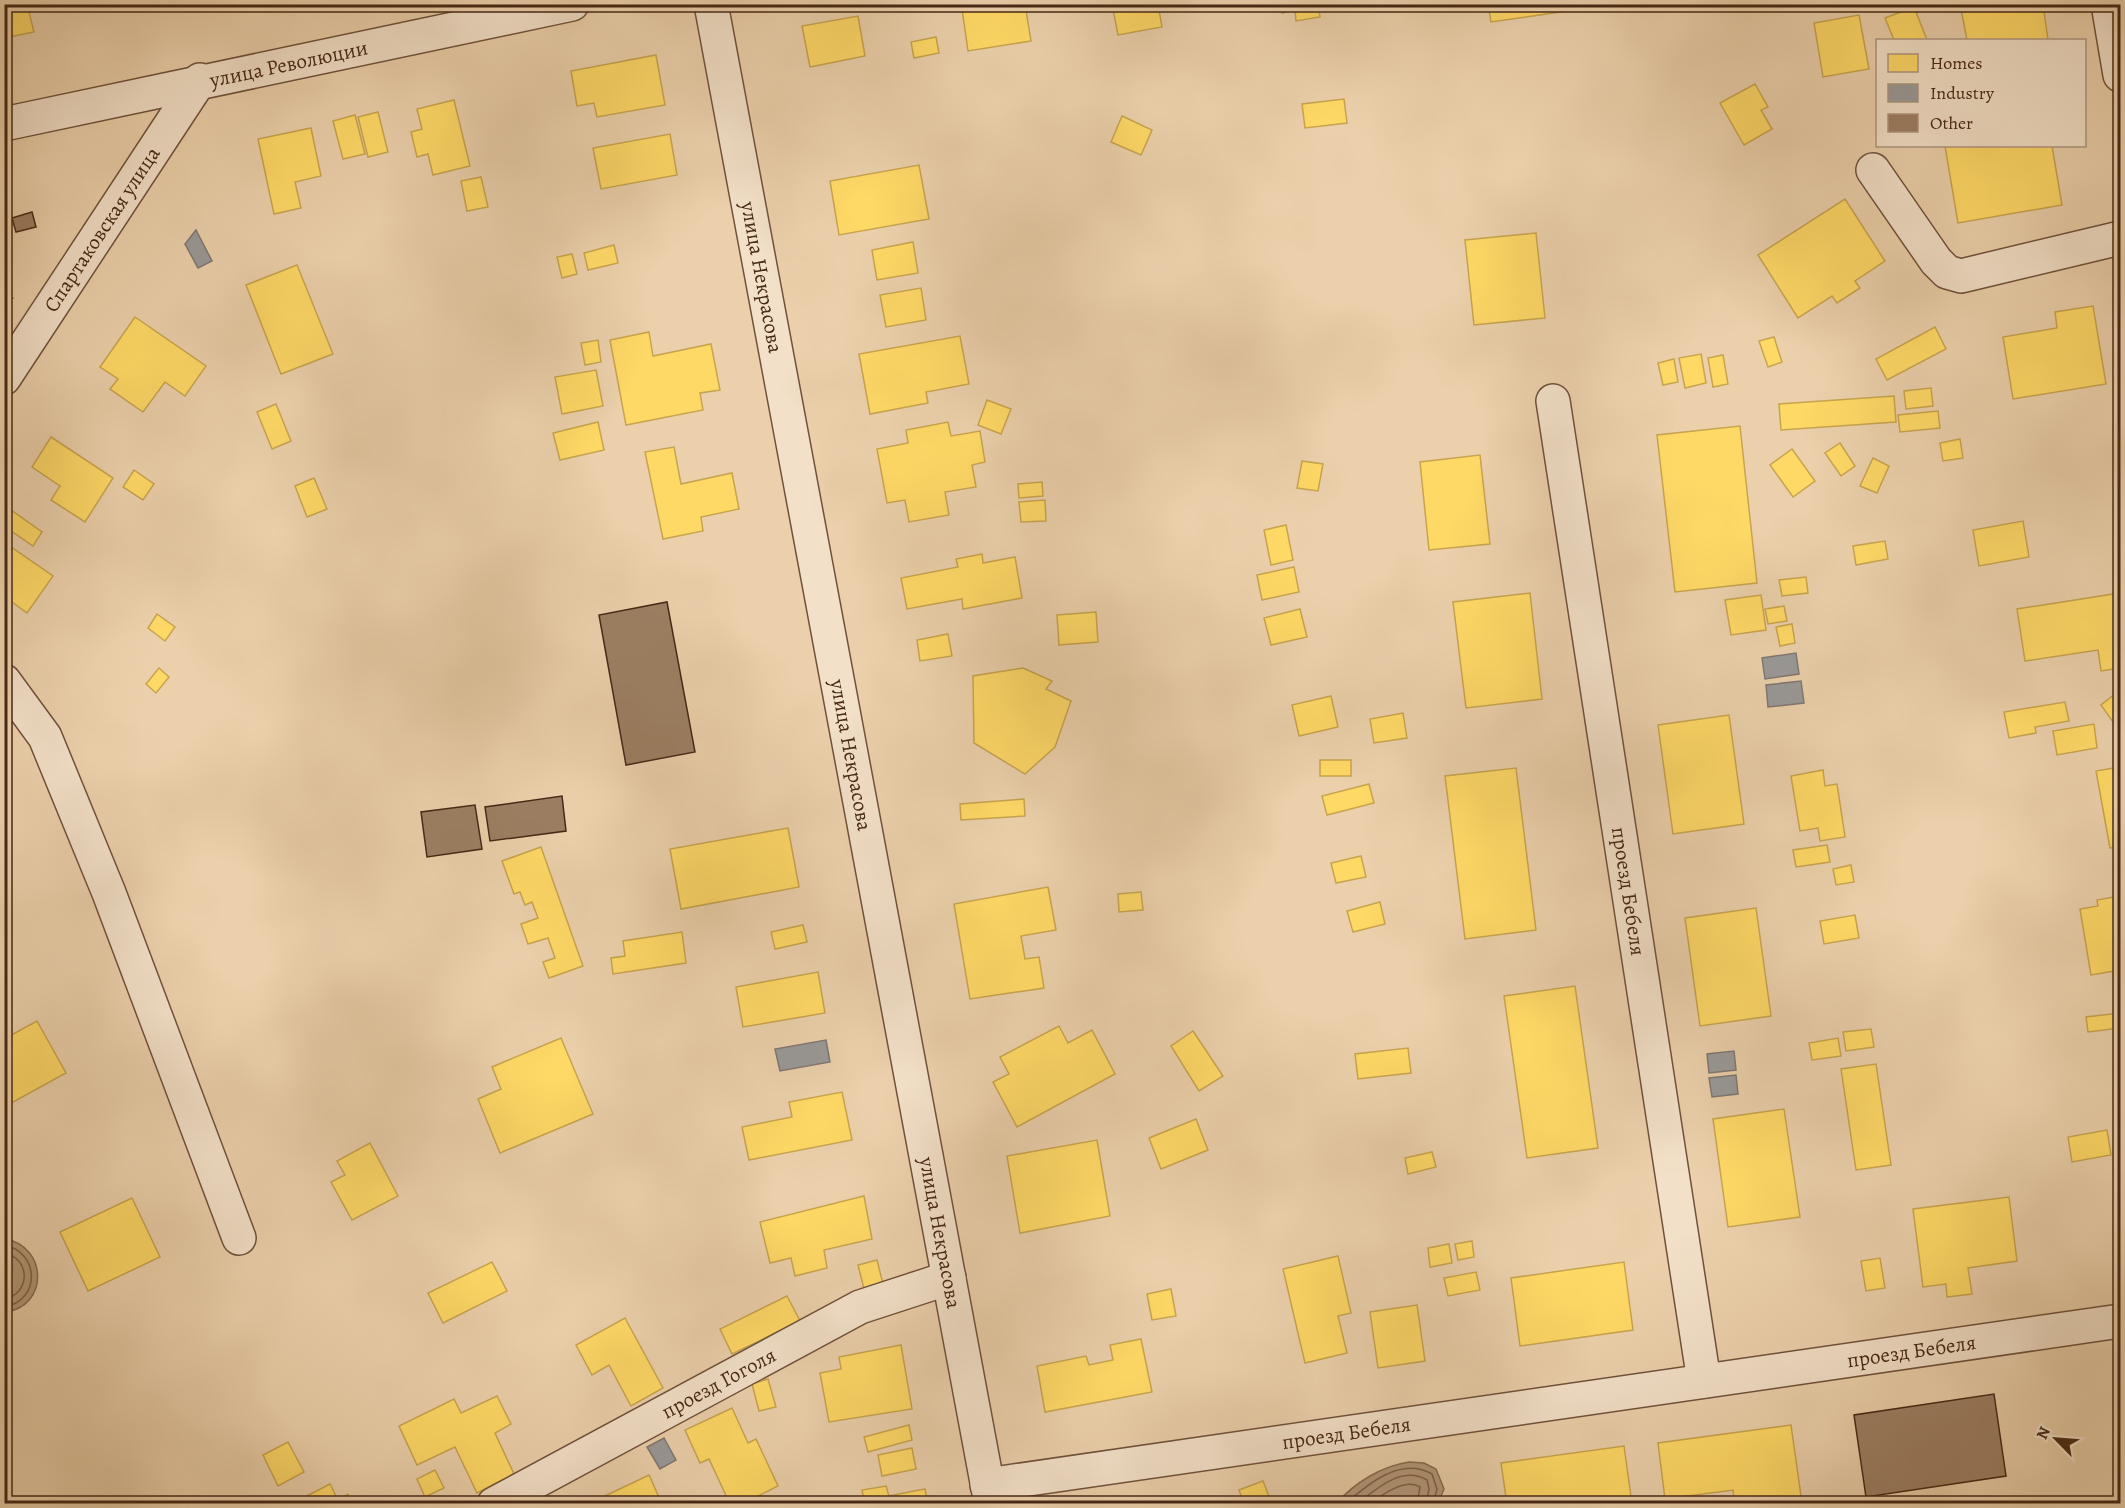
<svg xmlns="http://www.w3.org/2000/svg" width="2125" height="1508" viewBox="0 0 2125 1508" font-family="Alegreya,serif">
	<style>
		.water { fill: #b39778; stroke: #886b51; stroke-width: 1.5 }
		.homes { fill: #ffd966; stroke: #c8a44e; stroke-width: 1.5 }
		.industry { fill: #999; stroke: #807772; stroke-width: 1.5 }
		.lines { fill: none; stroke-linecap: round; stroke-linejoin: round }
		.shore { stroke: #7d6047; stroke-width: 1.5 }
		.building { fill: #9c7f63; stroke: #472816; stroke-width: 1.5 }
		.minor-casing { stroke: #70523b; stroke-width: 36 }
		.path { stroke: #472816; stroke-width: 4; stroke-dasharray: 4.5 3; stroke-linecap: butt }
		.minor { stroke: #f2e0c8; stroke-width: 33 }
		.labels { text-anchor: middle; stroke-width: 6; stroke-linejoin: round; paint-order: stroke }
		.street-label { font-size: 21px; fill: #472816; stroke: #f2e0c8 }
	</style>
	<rect width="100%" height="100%" fill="#ebd0ab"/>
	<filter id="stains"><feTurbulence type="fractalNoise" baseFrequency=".00333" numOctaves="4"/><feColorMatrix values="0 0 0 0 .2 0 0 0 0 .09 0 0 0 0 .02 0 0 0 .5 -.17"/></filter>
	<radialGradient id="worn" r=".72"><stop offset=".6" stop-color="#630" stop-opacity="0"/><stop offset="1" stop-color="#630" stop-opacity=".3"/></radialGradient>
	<g class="water">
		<path d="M 5,1239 C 48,1246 49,1307 5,1312 Z"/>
		<path d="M 1409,1462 L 1424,1463 L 1436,1469 L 1444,1489 L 1438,1503 L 1337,1503 C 1354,1483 1382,1466 1409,1462 Z"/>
	</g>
	<g class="homes">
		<path d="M 4,4 L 27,4 L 34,32 L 4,38 Z"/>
		<path d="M 971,4 L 1025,4 L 1031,41 L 968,51 L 962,9 L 972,7 Z"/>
		<path d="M 1112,4 L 1158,4 L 1162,27 L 1118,35 Z"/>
		<path d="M 1281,4 L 1318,4 L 1320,17 L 1296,21 L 1295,10 L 1282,13 Z"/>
		<path d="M 1488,4 L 1566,4 L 1567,11 L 1491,22 Z"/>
		<path d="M 1960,4 L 2043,4 L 2048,40 L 1967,40 Z"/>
		<path d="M 1914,7 L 1927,40 L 1894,40 L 1885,18 Z"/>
		<path d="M 1859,15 L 1869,69 L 1823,77 L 1814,23 Z"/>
		<path d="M 858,16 L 865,56 L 810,67 L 802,26 Z"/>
		<path d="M 936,37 L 939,53 L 914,58 L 911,42 Z"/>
		<path d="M 656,55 L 665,105 L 597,117 L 594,103 L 577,106 L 571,71 Z"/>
		<path d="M 1755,84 L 1768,107 L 1761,110 L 1772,129 L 1744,145 L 1720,103 Z"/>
		<path d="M 1344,99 L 1347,123 L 1305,128 L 1302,104 Z"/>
		<path d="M 454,100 L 470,166 L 433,175 L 428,154 L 417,157 L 411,132 L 422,129 L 417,109 Z"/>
		<path d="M 378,112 L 388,152 L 368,157 L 358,117 Z"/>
		<path d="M 355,115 L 365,154 L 343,159 L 333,121 Z"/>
		<path d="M 1122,116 L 1152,130 L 1141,155 L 1111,142 Z"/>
		<path d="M 311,128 L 321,176 L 295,182 L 301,208 L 274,214 L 258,139 Z"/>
		<path d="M 670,134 L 677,175 L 601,189 L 593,148 Z"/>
		<path d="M 1945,146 L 2052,146 L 2062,205 L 1958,223 Z"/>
		<path d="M 919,165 L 929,219 L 839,235 L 830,181 Z"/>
		<path d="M 481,177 L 488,207 L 467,211 L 461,181 Z"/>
		<path d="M 1845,199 L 1885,261 L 1855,281 L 1860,288 L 1837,303 L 1832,296 L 1798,318 L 1758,255 Z"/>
		<path d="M 1536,233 L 1545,318 L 1474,325 L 1465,240 Z"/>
		<path d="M 913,242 L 918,273 L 877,280 L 872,250 Z"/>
		<path d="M 614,245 L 618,263 L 588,270 L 584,253 Z"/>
		<path d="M 572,254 L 577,274 L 562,278 L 557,257 Z"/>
		<path d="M 297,265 L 333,354 L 281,374 L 246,285 Z"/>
		<path d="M 921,288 L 926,320 L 886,327 L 880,295 Z"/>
		<path d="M 2093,306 L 2106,384 L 2013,399 L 2003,337 L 2057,328 L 2055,312 Z"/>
		<path d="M 135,317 L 206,366 L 185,396 L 165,382 L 143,412 L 110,389 L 118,379 L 100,367 Z"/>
		<path d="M 1935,327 L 1946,349 L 1887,380 L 1876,359 Z"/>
		<path d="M 649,332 L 653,356 L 711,344 L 720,390 L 700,393 L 703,410 L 626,425 L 610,340 Z"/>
		<path d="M 960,336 L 969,384 L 926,392 L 928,403 L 870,414 L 859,354 Z"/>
		<path d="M 1774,337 L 1782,362 L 1768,367 L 1759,341 Z"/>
		<path d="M 598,340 L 601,362 L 585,365 L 581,343 Z"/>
		<path d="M 1701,354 L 1706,383 L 1685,388 L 1679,358 Z"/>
		<path d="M 1723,355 L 1728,384 L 1713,387 L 1708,358 Z"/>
		<path d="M 1674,359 L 1678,382 L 1663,385 L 1658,363 Z"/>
		<path d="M 596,370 L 603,406 L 562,414 L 555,377 Z"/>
		<path d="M 1931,388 L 1933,406 L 1906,409 L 1904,391 Z"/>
		<path d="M 1894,396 L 1896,422 L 1781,430 L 1779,404 Z"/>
		<path d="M 987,400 L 1011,409 L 1001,434 L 978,425 Z"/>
		<path d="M 276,404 L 291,441 L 272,449 L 257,412 Z"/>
		<path d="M 1938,411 L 1940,428 L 1900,432 L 1898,415 Z"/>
		<path d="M 598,422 L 604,450 L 560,460 L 553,433 Z"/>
		<path d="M 948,422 L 951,436 L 980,431 L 985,462 L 972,465 L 976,487 L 945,492 L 949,515 L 909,522 L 905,500 L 887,503 L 877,449 L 908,443 L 906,430 Z"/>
		<path d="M 1740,426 L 1757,583 L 1675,592 L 1657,435 Z"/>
		<path d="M 51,437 L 113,478 L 85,522 L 51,500 L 60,486 L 32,467 Z"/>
		<path d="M 1960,439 L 1963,458 L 1943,461 L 1940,443 Z"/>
		<path d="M 1840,443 L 1855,466 L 1841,476 L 1825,453 Z"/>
		<path d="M 674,447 L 681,484 L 732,473 L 739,509 L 701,517 L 703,531 L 663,539 L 645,452 Z"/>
		<path d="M 1792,449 L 1815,481 L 1793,497 L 1770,465 Z"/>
		<path d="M 1480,455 L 1490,544 L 1429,550 L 1420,462 Z"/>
		<path d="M 1873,458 L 1889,466 L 1877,493 L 1860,486 Z"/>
		<path d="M 1302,461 L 1323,464 L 1318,491 L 1297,488 Z"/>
		<path d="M 134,470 L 154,484 L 143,500 L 123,487 Z"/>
		<path d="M 314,478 L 327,509 L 307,517 L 295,486 Z"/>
		<path d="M 1042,482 L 1043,496 L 1019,498 L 1018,484 Z"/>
		<path d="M 1045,500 L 1046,521 L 1021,522 L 1019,502 Z"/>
		<path d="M 4,505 L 42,532 L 33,546 L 4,526 Z"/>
		<path d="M 2023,521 L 2029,557 L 1979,566 L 1973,530 Z"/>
		<path d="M 1286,525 L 1293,560 L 1271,565 L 1264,530 Z"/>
		<path d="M 1885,541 L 1888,559 L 1856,565 L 1853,546 Z"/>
		<path d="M 4,542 L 53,576 L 27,613 L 12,602 L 4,612 Z"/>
		<path d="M 982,554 L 983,563 L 1015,557 L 1022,598 L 963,609 L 962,599 L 907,609 L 901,578 L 958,567 L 956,559 Z"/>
		<path d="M 1294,567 L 1299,592 L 1262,600 L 1257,575 Z"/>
		<path d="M 1806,577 L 1808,593 L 1782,596 L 1779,580 Z"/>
		<path d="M 1530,593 L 1542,699 L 1466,708 L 1453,602 Z"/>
		<path d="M 2120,593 L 2120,668 L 2101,671 L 2098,650 L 2025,661 L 2017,609 Z"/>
		<path d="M 1761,595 L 1766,630 L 1731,635 L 1725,600 Z"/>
		<path d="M 1784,606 L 1787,621 L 1768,624 L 1765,609 Z"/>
		<path d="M 1300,609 L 1307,637 L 1271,645 L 1264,618 Z"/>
		<path d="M 1096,612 L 1098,642 L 1059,645 L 1057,615 Z"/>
		<path d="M 157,614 L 175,627 L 165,641 L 148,628 Z"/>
		<path d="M 1792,624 L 1795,643 L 1780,646 L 1776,627 Z"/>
		<path d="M 948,634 L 952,656 L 920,661 L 917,640 Z"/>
		<path d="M 159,668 L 169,677 L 156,693 L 146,684 Z"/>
		<path d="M 1023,668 L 1052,681 L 1046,689 L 1071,701 L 1055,747 L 1025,774 L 974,743 L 973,676 Z"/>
		<path d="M 2120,690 L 2120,716 L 2113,722 L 2101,705 Z"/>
		<path d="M 1331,696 L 1338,727 L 1299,736 L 1292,705 Z"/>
		<path d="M 2065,702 L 2069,721 L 2035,727 L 2036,733 L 2009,738 L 2004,712 Z"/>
		<path d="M 1403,713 L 1407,738 L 1374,743 L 1370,719 Z"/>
		<path d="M 1729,715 L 1744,824 L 1673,834 L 1658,725 Z"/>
		<path d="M 2094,724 L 2097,748 L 2057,755 L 2053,731 Z"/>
		<rect x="1320" y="760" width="31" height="16"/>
		<path d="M 2120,767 L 2120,846 L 2110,848 L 2096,771 Z"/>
		<path d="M 1516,768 L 1536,930 L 1465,939 L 1445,776 Z"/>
		<path d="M 1823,770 L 1825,786 L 1837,784 L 1845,837 L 1820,841 L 1818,828 L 1800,831 L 1791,776 Z"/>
		<path d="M 1369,784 L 1374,803 L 1327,815 L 1322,796 Z"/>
		<path d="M 1024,799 L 1025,816 L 961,820 L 960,804 Z"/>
		<path d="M 788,828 L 799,887 L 681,909 L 670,849 Z"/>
		<path d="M 1827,845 L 1830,862 L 1796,867 L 1793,850 Z"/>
		<path d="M 541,847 L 583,966 L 549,978 L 543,962 L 555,958 L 548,938 L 528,944 L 521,924 L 538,918 L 532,902 L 525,905 L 520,892 L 514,894 L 502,861 Z"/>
		<path d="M 1361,856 L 1366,877 L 1336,883 L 1331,863 Z"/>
		<path d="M 1851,865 L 1854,882 L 1836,885 L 1833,869 Z"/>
		<path d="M 1048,887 L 1056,930 L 1021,936 L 1025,959 L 1039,957 L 1044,988 L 970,999 L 954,904 Z"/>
		<path d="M 1141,892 L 1143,910 L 1119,912 L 1118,894 Z"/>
		<path d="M 2120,896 L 2120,970 L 2091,975 L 2080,909 L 2098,906 L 2097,900 Z"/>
		<path d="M 1380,902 L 1385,924 L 1353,932 L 1347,911 Z"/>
		<path d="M 1756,908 L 1771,1016 L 1700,1026 L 1685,918 Z"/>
		<path d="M 1855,915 L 1859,938 L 1824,944 L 1820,921 Z"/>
		<path d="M 803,925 L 807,942 L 775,949 L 771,932 Z"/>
		<path d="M 682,932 L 686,963 L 613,974 L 611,958 L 625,956 L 623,941 Z"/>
		<path d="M 818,972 L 825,1013 L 743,1027 L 736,987 Z"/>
		<path d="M 1575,986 L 1598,1148 L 1527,1158 L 1504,996 Z"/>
		<path d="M 2120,1013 L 2120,1028 L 2088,1032 L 2086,1017 Z"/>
		<path d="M 37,1021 L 66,1073 L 4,1107 L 4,1039 Z"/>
		<path d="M 1059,1026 L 1068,1043 L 1092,1030 L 1115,1074 L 1017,1127 L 993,1082 L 1009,1074 L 1000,1057 Z"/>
		<path d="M 1871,1029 L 1874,1047 L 1846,1051 L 1843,1032 Z"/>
		<path d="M 1193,1031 L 1223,1076 L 1199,1091 L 1171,1046 Z"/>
		<path d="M 561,1038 L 593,1114 L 500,1153 L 478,1099 L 501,1089 L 492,1067 Z"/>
		<path d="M 1838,1038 L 1841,1056 L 1812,1060 L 1809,1043 Z"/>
		<path d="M 1408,1048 L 1411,1073 L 1358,1079 L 1355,1054 Z"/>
		<path d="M 1876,1064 L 1891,1165 L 1856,1170 L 1841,1069 Z"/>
		<path d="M 842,1092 L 852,1140 L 749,1160 L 742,1127 L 792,1117 L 789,1102 Z"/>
		<path d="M 1784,1109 L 1800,1217 L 1728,1227 L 1713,1119 Z"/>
		<path d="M 1196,1119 L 1208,1150 L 1161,1169 L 1149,1138 Z"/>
		<path d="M 2107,1130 L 2111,1155 L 2072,1162 L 2068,1137 Z"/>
		<path d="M 1097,1140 L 1110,1216 L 1020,1233 L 1007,1156 Z"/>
		<path d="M 370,1143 L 398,1196 L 352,1220 L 331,1182 L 345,1175 L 337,1161 Z"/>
		<path d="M 1432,1152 L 1436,1167 L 1408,1174 L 1405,1158 Z"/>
		<path d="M 864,1196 L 872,1239 L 824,1250 L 827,1268 L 795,1276 L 791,1258 L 770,1263 L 760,1222 Z"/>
		<path d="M 2009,1197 L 2017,1261 L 1968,1268 L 1972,1294 L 1947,1297 L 1946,1284 L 1923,1287 L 1913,1209 Z"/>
		<path d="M 132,1198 L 160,1257 L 88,1291 L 60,1232 Z"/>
		<path d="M 1472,1241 L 1474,1257 L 1458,1260 L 1455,1244 Z"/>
		<path d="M 1449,1244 L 1452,1263 L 1430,1267 L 1428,1248 Z"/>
		<path d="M 1338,1256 L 1351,1313 L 1338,1316 L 1347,1353 L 1305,1363 L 1283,1269 Z"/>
		<path d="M 1880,1258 L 1885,1288 L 1866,1291 L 1861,1261 Z"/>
		<path d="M 877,1260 L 884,1288 L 865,1293 L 858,1265 Z"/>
		<path d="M 492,1262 L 507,1291 L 443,1323 L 428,1293 Z"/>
		<path d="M 1624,1262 L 1633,1330 L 1520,1346 L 1511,1278 Z"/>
		<path d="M 1476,1272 L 1480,1290 L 1448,1296 L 1444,1278 Z"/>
		<path d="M 1171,1289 L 1176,1316 L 1152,1320 L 1147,1294 Z"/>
		<path d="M 787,1296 L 800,1321 L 732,1354 L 720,1329 Z"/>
		<path d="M 1417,1305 L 1425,1361 L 1378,1368 L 1370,1312 Z"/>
		<path d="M 625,1318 L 663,1388 L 631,1406 L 609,1365 L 592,1375 L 576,1345 Z"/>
		<path d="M 1141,1339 L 1152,1392 L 1045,1412 L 1037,1366 L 1086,1356 L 1089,1365 L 1113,1360 L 1110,1345 Z"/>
		<path d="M 901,1345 L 912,1409 L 829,1422 L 820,1373 L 841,1369 L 839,1357 Z"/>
		<path d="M 768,1379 L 776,1407 L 759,1411 L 752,1384 Z"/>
		<path d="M 497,1396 L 511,1424 L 495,1433 L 514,1474 L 477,1493 L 455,1447 L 417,1465 L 399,1426 L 454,1399 L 461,1413 Z"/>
		<path d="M 732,1408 L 748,1443 L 756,1439 L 778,1486 L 742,1504 L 730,1504 L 709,1459 L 700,1463 L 685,1430 Z"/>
		<path d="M 909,1425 L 912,1440 L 868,1452 L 864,1437 Z"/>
		<path d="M 1791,1425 L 1802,1503 L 1735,1504 L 1733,1490 L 1665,1499 L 1658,1443 Z"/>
		<path d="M 288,1442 L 304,1472 L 278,1486 L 263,1455 Z"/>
		<path d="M 1624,1446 L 1632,1504 L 1507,1504 L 1501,1463 Z"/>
		<path d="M 912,1448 L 916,1469 L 882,1476 L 878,1455 Z"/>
		<path d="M 435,1470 L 444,1488 L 425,1497 L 417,1479 Z"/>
		<path d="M 649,1475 L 662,1504 L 588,1504 Z"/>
		<path d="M 1263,1481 L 1272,1504 L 1244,1504 L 1239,1490 Z"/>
		<path d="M 330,1484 L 338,1500 L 348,1494 L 353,1504 L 291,1504 Z"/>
		<path d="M 886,1486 L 889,1496 L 925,1489 L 928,1504 L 851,1504 L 864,1501 L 862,1490 Z"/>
	</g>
	<g class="industry">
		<path d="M 196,230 L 212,261 L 198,268 L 185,244 Z"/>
		<path d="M 1796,653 L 1799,674 L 1765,679 L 1762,658 Z"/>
		<path d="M 1801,681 L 1804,703 L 1768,707 L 1766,685 Z"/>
		<path d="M 826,1040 L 830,1062 L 780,1071 L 775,1049 Z"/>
		<path d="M 1734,1051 L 1736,1070 L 1709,1073 L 1707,1054 Z"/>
		<path d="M 1736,1075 L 1738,1094 L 1712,1097 L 1709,1078 Z"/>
		<path d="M 664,1438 L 676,1460 L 660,1469 L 647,1447 Z"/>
	</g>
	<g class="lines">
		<g class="shore">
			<path d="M 4,1245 C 40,1252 41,1301 4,1307"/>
			<path d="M 4,1253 C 31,1258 31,1294 4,1299"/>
			<path d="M 1345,1504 C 1368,1484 1401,1456 1432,1474 L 1437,1489 L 1433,1504"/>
			<path d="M 1357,1504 C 1376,1489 1402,1465 1427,1480 L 1429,1489 L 1426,1504"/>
			<path d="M 1371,1504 C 1382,1494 1406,1478 1420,1487 L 1417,1504"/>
		</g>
	</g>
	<g class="building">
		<path d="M 32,212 L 36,227 L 16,232 L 12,218 Z"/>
		<path d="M 667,602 L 695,752 L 626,765 L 599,615 Z"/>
		<path d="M 562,796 L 566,831 L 490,841 L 485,807 Z"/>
		<path d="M 475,805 L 482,849 L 427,857 L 421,812 Z"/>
		<path d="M 1994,1394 L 2006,1476 L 1866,1497 L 1854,1415 Z"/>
	</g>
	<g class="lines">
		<g class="minor-casing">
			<g id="minor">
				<path id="s1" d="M 711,4 L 991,1504"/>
				<path d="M 2108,4 L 2120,75"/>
				<path id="s2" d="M 4,124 L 572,4"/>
				<path d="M 1873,170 L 1936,261 L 1947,272 L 1961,276 L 2120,238"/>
				<path id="s3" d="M 4,378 L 200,80"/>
				<path id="s4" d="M 1553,401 L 1704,1381"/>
				<path d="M 4,681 L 45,737 L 109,893 L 239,1238"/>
				<path id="s5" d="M 987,1485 L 2120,1321"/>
				<path id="s6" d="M 494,1504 L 860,1307 L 949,1278"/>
			</g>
		</g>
		<path class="path" d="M 4,277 L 12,299"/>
		<use href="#minor" class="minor"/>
	</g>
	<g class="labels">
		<g class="street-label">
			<text dy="7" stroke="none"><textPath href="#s2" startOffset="291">улица Революции</textPath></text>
			<text dy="7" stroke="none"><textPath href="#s3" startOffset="178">Спартаковская улица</textPath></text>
			<text dy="7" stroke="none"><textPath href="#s1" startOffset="278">улица Некрасова</textPath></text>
			<text dy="7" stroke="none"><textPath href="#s1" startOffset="764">улица Некрасова</textPath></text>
			<text dy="7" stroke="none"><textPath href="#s4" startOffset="496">проезд Бебеля</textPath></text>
			<text dy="7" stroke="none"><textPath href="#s1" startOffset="1250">улица Некрасова</textPath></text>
			<text dy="7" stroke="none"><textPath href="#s5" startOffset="934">проезд Бебеля</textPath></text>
			<text dy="7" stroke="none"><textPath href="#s6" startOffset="255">проезд Гоголя</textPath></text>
			<text dy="7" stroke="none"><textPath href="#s5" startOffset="363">проезд Бебеля</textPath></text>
		</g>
	</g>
	<rect width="2125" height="1508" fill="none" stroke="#ebd0ab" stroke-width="24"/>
	<rect x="6" y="6" width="2113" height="1496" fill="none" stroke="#472816" stroke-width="3"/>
	<rect x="12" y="12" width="2101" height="1484" fill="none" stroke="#472816" stroke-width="1.5"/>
	<rect x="1876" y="39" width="210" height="108" fill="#f2e0c8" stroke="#ae9681" stroke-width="1.5"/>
	<rect x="1888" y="54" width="30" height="18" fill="#ffd966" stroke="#ae9681" stroke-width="1.5"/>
	<text x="1930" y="69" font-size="18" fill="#472816">Homes</text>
	<rect x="1888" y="84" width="30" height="18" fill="#999999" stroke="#ae9681" stroke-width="1.5"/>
	<text x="1930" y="99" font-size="18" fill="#472816">Industry</text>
	<rect x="1888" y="114" width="30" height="18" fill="#9c7f63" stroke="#ae9681" stroke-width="1.5"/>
	<text x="1930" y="129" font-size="18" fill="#472816">Other</text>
	<g transform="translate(2056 1439) rotate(295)" stroke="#f2e0c8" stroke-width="4.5" paint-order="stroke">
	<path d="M0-4.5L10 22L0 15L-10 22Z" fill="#472816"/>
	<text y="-9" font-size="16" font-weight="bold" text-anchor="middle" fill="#472816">N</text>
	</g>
	<rect width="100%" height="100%" filter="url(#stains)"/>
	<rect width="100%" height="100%" fill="url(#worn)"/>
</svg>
